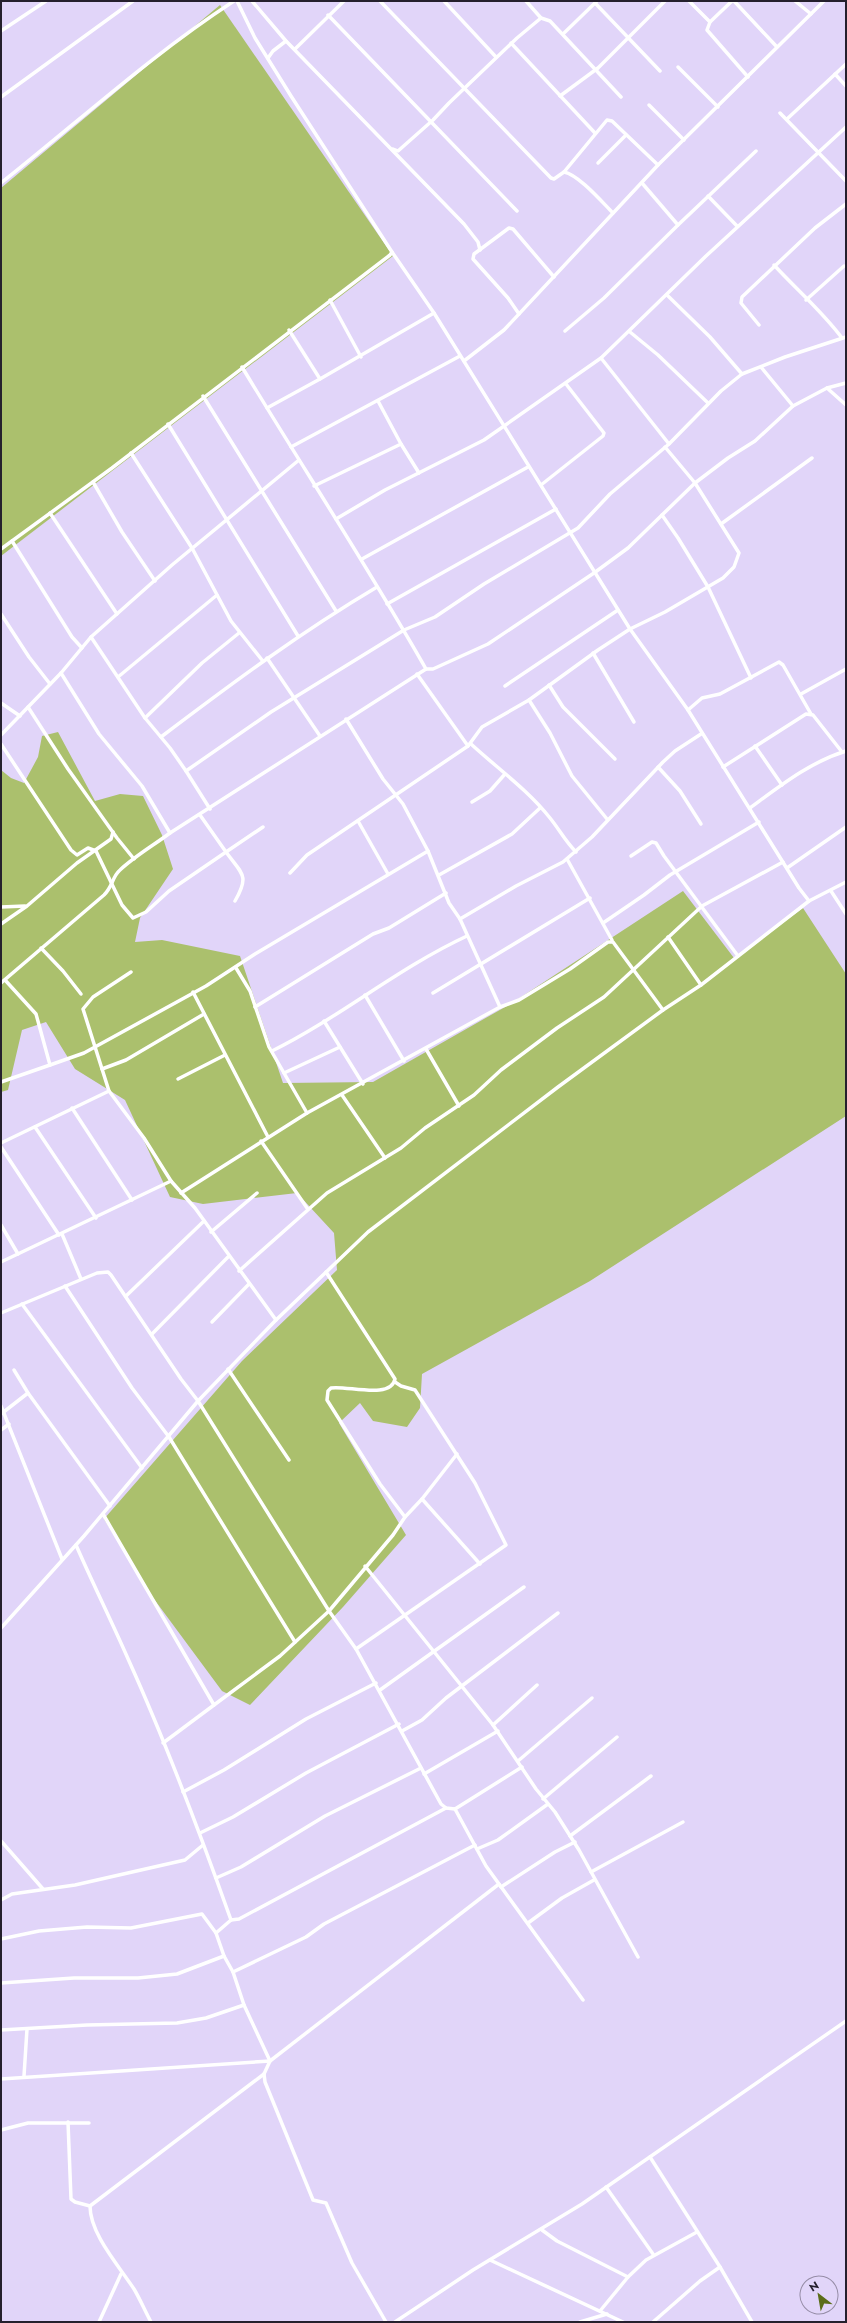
<svg xmlns="http://www.w3.org/2000/svg" width="847" height="2323" viewBox="0 0 847 2323" font-family="Jost,sans-serif">
	<style>
		.green { fill: #abc06d }
		.lines { fill: none; stroke-linecap: round; stroke-linejoin: round }
		.street { stroke: #fff; stroke-width: 3.5 }
	</style>
	<rect width="100%" height="100%" fill="#e1d5f9"/>
	<g class="green">
		<path d="M 220,5 L 393,256 L 1,556 L 1,188 Z"/>
		<path d="M 58,732 L 95,801 L 120,794 L 143,796 L 162,835 L 173,869 L 140,918 L 135,942 L 162,940 L 240,956 L 283,1083 L 373,1082 L 512,1003 L 683,891 L 734,958 L 803,908 L 846,974 L 846,1116 L 590,1281 L 422,1374 L 420,1408 L 407,1427 L 373,1421 L 360,1403 L 339,1423 L 406,1535 L 343,1607 L 250,1705 L 222,1691 L 151,1595 L 104,1519 L 242,1361 L 337,1270 L 334,1233 L 297,1193 L 203,1204 L 170,1197 L 125,1100 L 75,1069 L 46,1022 L 22,1030 L 8,1090 L 1,1092 L 1,770 L 11,778 L 24,783 L 38,757 L 42,736 Z"/>
	</g>
	<g class="lines">
		<g class="street">
			<path d="M 252,1 L 286,41 L 464,224 L 478,242 L 480,250"/>
			<path d="M 380,1 L 551,178 L 554,179 L 564,172 L 607,120 L 612,121 L 658,165"/>
			<path d="M 444,1 L 496,57"/>
			<path d="M 526,1 L 541,18 L 550,21 L 621,97"/>
			<path d="M 597,1 L 595,3 L 660,71"/>
			<path d="M 689,1 L 710,22"/>
			<path d="M 732,1 L 710,22 L 707,30 L 748,77"/>
			<path d="M 734,1 L 777,47"/>
			<path d="M 795,1 L 811,14"/>
			<path d="M 328,15 L 517,211"/>
			<path d="M 1,31 L 46,1"/>
			<path d="M 563,34 L 595,3"/>
			<path d="M 511,43 L 595,133"/>
			<path d="M 295,49 L 344,1"/>
			<path d="M 268,58 L 273,51 L 286,41"/>
			<path d="M 678,67 L 718,107"/>
			<path d="M 835,74 L 846,86"/>
			<path d="M 560,96 L 598,68 L 665,1"/>
			<path d="M 1,97 L 133,1"/>
			<path d="M 649,105 L 684,140"/>
			<path d="M 780,113 L 846,181"/>
			<path d="M 787,119 L 846,64"/>
			<path d="M 393,149 L 398,151 L 433,120 L 449,103 L 517,38 L 541,18"/>
			<path d="M 598,163 L 626,135"/>
			<path d="M 564,172 C 579,175 602,202 613,213"/>
			<path d="M 1,183 C 78,122 151,55 234,1"/>
			<path d="M 642,183 L 678,225"/>
			<path d="M 708,196 L 737,226"/>
			<path d="M 392,252 L 434,313 L 630,629 L 688,710 L 799,888 L 809,901"/>
			<path d="M 774,265 C 796,289 822,311 842,338"/>
			<path d="M 667,295 L 710,337 L 742,374"/>
			<path d="M 330,300 L 361,357"/>
			<path d="M 806,300 L 844,266"/>
			<path d="M 519,314 L 508,298 L 473,259 L 474,254 L 509,228 L 513,229 L 554,277"/>
			<path d="M 759,325 L 741,303 L 742,297 L 815,228 L 846,204"/>
			<path d="M 289,330 L 320,379 L 434,313"/>
			<path d="M 565,331 L 604,298 L 678,225 L 756,151"/>
			<path d="M 630,332 L 658,355 L 708,403"/>
			<path d="M 601,358 L 669,444"/>
			<path d="M 464,361 L 504,330 L 658,165 L 824,1"/>
			<path d="M 761,367 L 793,406"/>
			<path d="M 827,388 L 846,405"/>
			<path d="M 203,396 L 336,611"/>
			<path d="M 267,408 L 320,379"/>
			<path d="M 168,424 L 298,636"/>
			<path d="M 401,444 L 419,473"/>
			<path d="M 291,447 L 460,356"/>
			<path d="M 131,453 L 192,548 L 231,621 L 262,660"/>
			<path d="M 93,482 L 122,532 L 155,581"/>
			<path d="M 541,485 L 603,436 L 604,433 L 566,384"/>
			<path d="M 314,486 L 401,444 L 378,401"/>
			<path d="M 50,513 L 117,614"/>
			<path d="M 662,515 L 678,538 L 708,587 L 751,678"/>
			<path d="M 336,519 L 385,490 L 484,440 L 601,358 L 706,256 L 846,127"/>
			<path d="M 721,524 L 812,458"/>
			<path d="M 12,541 L 72,637 L 82,648"/>
			<path d="M 1,549 L 112,468 L 390,255 L 392,252 L 291,96 L 255,38 L 237,1"/>
			<path d="M 362,559 L 528,467"/>
			<path d="M 387,604 L 556,509"/>
			<path d="M 1,614 L 29,657 L 50,684"/>
			<path d="M 91,637 L 145,718 L 170,748 L 186,771 L 210,809"/>
			<path d="M 593,653 L 634,722"/>
			<path d="M 267,658 L 320,736"/>
			<path d="M 426,669 L 433,669 L 488,644 L 594,573 L 628,548 L 695,483 L 728,458 L 755,441 L 793,406 L 827,388 L 846,383"/>
			<path d="M 61,673 L 99,734 L 142,786 L 170,833"/>
			<path d="M 417,674 L 468,746"/>
			<path d="M 118,677 L 217,595"/>
			<path d="M 549,685 L 563,707 L 615,759"/>
			<path d="M 505,686 L 618,610"/>
			<path d="M 801,694 L 846,669"/>
			<path d="M 529,700 L 550,733 L 572,776 L 607,819"/>
			<path d="M 1,703 L 20,716"/>
			<path d="M 28,707 L 68,769 L 117,838 L 134,859"/>
			<path d="M 688,710 L 702,698 L 720,694 L 779,662 L 783,665 L 811,714"/>
			<path d="M 145,718 L 202,663 L 239,633"/>
			<path d="M 1,735 L 61,673 L 91,637 L 172,565 L 299,460"/>
			<path d="M 161,737 C 231,684 301,632 377,587"/>
			<path d="M 1,744 L 71,850 L 77,855 L 88,848 L 96,851 L 122,905 L 133,918 L 146,912 L 169,891 L 226,852 L 200,815"/>
			<path d="M 471,744 C 497,768 528,790 550,818 C 559,829 565,841 576,852"/>
			<path d="M 755,746 L 782,785"/>
			<path d="M 658,767 L 680,791 L 701,824"/>
			<path d="M 723,767 L 806,714 L 813,715 L 842,752"/>
			<path d="M 186,771 L 271,712 L 404,630 L 435,617 L 484,584 L 578,528 L 610,494 L 669,444 L 721,391 L 742,374 L 785,357 L 846,337"/>
			<path d="M 472,802 L 490,791 L 505,774"/>
			<path d="M 750,808 C 780,786 810,762 846,751"/>
			<path d="M 358,821 L 388,874"/>
			<path d="M 428,851 L 449,903 L 460,919 L 500,1007"/>
			<path d="M 631,856 L 652,842 L 656,843 L 664,856 L 738,956"/>
			<path d="M 567,859 L 612,940"/>
			<path d="M 787,868 L 846,827"/>
			<path d="M 290,873 L 307,855 L 468,746 L 482,727 L 529,700 L 598,650 L 630,629 L 665,612 L 723,578 L 734,567 L 739,553 L 695,483 L 665,447"/>
			<path d="M 439,875 L 512,834 L 540,808"/>
			<path d="M 831,891 L 846,914"/>
			<path d="M 235,901 C 250,875 242,874 226,852 L 263,827"/>
			<path d="M 1,907 L 25,906"/>
			<path d="M 460,919 L 516,886 L 563,862 L 592,837 L 663,762 L 675,751 L 701,734"/>
			<path d="M 603,923 L 644,895 L 670,875 L 759,822"/>
			<path d="M 1,924 L 27,906 L 77,863 L 111,839 L 113,832"/>
			<path d="M 668,937 L 701,985"/>
			<path d="M 41,948 L 63,971 L 81,994"/>
			<path d="M 236,968 L 250,991 L 269,1047 L 307,1113"/>
			<path d="M 131,972 L 93,997 L 83,1009 L 109,1091 L 144,1138 L 171,1181 L 195,1208 L 276,1320"/>
			<path d="M 1,983 L 104,895 C 113,886 112,877 120,870 C 135,856 154,845 170,833 L 426,669 C 368,567 303,468 242,367"/>
			<path d="M 193,992 L 268,1137"/>
			<path d="M 433,993 L 590,898"/>
			<path d="M 365,995 L 404,1061"/>
			<path d="M 255,1007 L 373,934 L 389,928 L 446,893"/>
			<path d="M 324,1021 L 363,1084"/>
			<path d="M 426,1049 L 459,1106"/>
			<path d="M 272,1051 C 339,1018 398,968 467,936"/>
			<path d="M 50,1065 L 84,1053 L 206,986 L 255,954 L 428,851 L 403,804 L 383,779 L 346,719"/>
			<path d="M 102,1069 L 126,1060 L 204,1014"/>
			<path d="M 284,1073 L 340,1047"/>
			<path d="M 178,1079 L 225,1055"/>
			<path d="M 1,1082 L 50,1065 L 36,1014 L 5,980"/>
			<path d="M 342,1095 L 385,1158"/>
			<path d="M 72,1108 L 132,1200"/>
			<path d="M 35,1127 L 96,1218"/>
			<path d="M 261,1141 L 307,1208"/>
			<path d="M 1,1143 L 109,1091"/>
			<path d="M 1,1147 L 59,1235"/>
			<path d="M 181,1193 L 307,1113 L 500,1007 L 519,1000 L 570,969 L 608,942 L 613,942 L 663,1010"/>
			<path d="M 1,1225 L 18,1254"/>
			<path d="M 211,1232 L 257,1193"/>
			<path d="M 62,1234 L 81,1279"/>
			<path d="M 1,1262 L 171,1181"/>
			<path d="M 239,1271 L 327,1193 L 401,1148 L 425,1128 L 474,1095 L 501,1070 L 557,1028 L 604,997 L 702,906 L 783,862"/>
			<path d="M 65,1286 L 132,1388 L 169,1437 L 295,1642"/>
			<path d="M 126,1296 L 204,1221"/>
			<path d="M 22,1304 L 142,1468"/>
			<path d="M 1,1313 L 97,1273 L 108,1272 L 111,1275 L 181,1379 L 198,1401 L 329,1611 L 356,1649 L 441,1804 L 446,1808 L 455,1809 L 486,1866 L 583,2000"/>
			<path d="M 212,1322 L 249,1284"/>
			<path d="M 152,1334 L 228,1257"/>
			<path d="M 228,1369 L 289,1460"/>
			<path d="M 14,1370 L 28,1393 L 110,1506"/>
			<path d="M 1,1406 L 62,1559"/>
			<path d="M 1,1414 L 28,1393"/>
			<path d="M 1,1430 L 9,1424"/>
			<path d="M 422,1499 L 480,1564"/>
			<path d="M 103,1514 L 214,1705 L 280,1656 L 329,1611 L 393,1535 L 405,1517 L 380,1484 L 327,1400 L 328,1391 L 331,1388 C 346,1385 391,1400 395,1379 L 326,1272"/>
			<path d="M 405,1517 L 422,1499 L 457,1454"/>
			<path d="M 76,1545 C 93,1584 112,1622 129,1661 C 167,1745 200,1833 231,1920 L 216,1933 L 224,1956 L 233,1972 L 244,2005 L 270,2061"/>
			<path d="M 365,1566 L 493,1725 L 536,1789 L 555,1812 L 579,1850 L 638,1957"/>
			<path d="M 1,1628 L 84,1536 L 198,1401 L 276,1320 L 368,1232 L 558,1087 L 663,1010 L 701,985 L 809,901 L 846,882"/>
			<path d="M 356,1649 L 506,1545 L 475,1483 L 415,1390 L 401,1386 L 395,1382"/>
			<path d="M 380,1690 L 524,1587"/>
			<path d="M 493,1725 L 537,1685"/>
			<path d="M 402,1731 L 422,1720 L 446,1698 L 558,1613"/>
			<path d="M 163,1743 L 214,1705"/>
			<path d="M 518,1761 L 592,1698"/>
			<path d="M 424,1774 L 498,1731"/>
			<path d="M 183,1792 L 224,1770 L 306,1719 L 376,1683"/>
			<path d="M 543,1799 L 617,1737"/>
			<path d="M 455,1809 L 522,1767"/>
			<path d="M 200,1833 L 233,1817 L 306,1773 L 399,1724"/>
			<path d="M 570,1836 L 651,1776"/>
			<path d="M 1,1841 L 43,1889"/>
			<path d="M 477,1849 L 498,1840 L 548,1804"/>
			<path d="M 591,1872 L 683,1822"/>
			<path d="M 216,1878 L 241,1867 L 325,1816 L 421,1768"/>
			<path d="M 501,1887 L 555,1852 L 575,1842"/>
			<path d="M 1,1900 L 12,1894 L 75,1885 L 185,1860 L 203,1845"/>
			<path d="M 231,1920 L 239,1919 L 446,1808"/>
			<path d="M 528,1923 L 562,1898 L 594,1880"/>
			<path d="M 1,1939 L 39,1931 L 87,1927 L 131,1928 L 202,1914 L 216,1933"/>
			<path d="M 233,1972 L 306,1937 L 324,1924 L 475,1845"/>
			<path d="M 1,1983 L 74,1978 L 138,1978 L 177,1974 L 224,1956"/>
			<path d="M 1,2030 L 87,2025 L 177,2023 L 206,2018 L 244,2005"/>
			<path d="M 24,2076 L 27,2029"/>
			<path d="M 1,2079 L 270,2061"/>
			<path d="M 68,2122 L 71,2199 L 75,2202 L 90,2206 C 90,2234 119,2266 134,2289 C 140,2299 145,2311 151,2322"/>
			<path d="M 1,2130 L 28,2123 L 89,2123"/>
			<path d="M 650,2157 L 720,2267 L 752,2322"/>
			<path d="M 606,2187 L 653,2254"/>
			<path d="M 90,2206 L 264,2074"/>
			<path d="M 542,2230 L 557,2241 L 628,2277"/>
			<path d="M 490,2260 L 623,2322"/>
			<path d="M 600,2311 L 628,2277 L 646,2260 L 697,2232"/>
			<path d="M 99,2322 L 121,2274"/>
			<path d="M 386,2322 L 352,2263 L 326,2203 L 313,2200 L 265,2082 L 264,2074 L 270,2061 L 499,1884"/>
			<path d="M 395,2322 L 473,2270 L 582,2204 L 846,2021"/>
			<path d="M 580,2322 L 607,2314"/>
			<path d="M 653,2322 L 700,2281 L 720,2267"/>
		</g>
	</g>
	<rect width="847" height="2323" fill="none" stroke="#25202d" stroke-width="4"/>
	<g transform="translate(819 2295) rotate(329)"><circle r="19" fill="#e1d5f9" stroke="#968da7"/>
	<path d="M0-3L7 15L0 10L-7 15Z" fill="#5b6d19"/>
	<text y="-6" font-size="11" font-weight="bold" text-anchor="middle" fill="#25202d">N</text>
	</g>
</svg>
